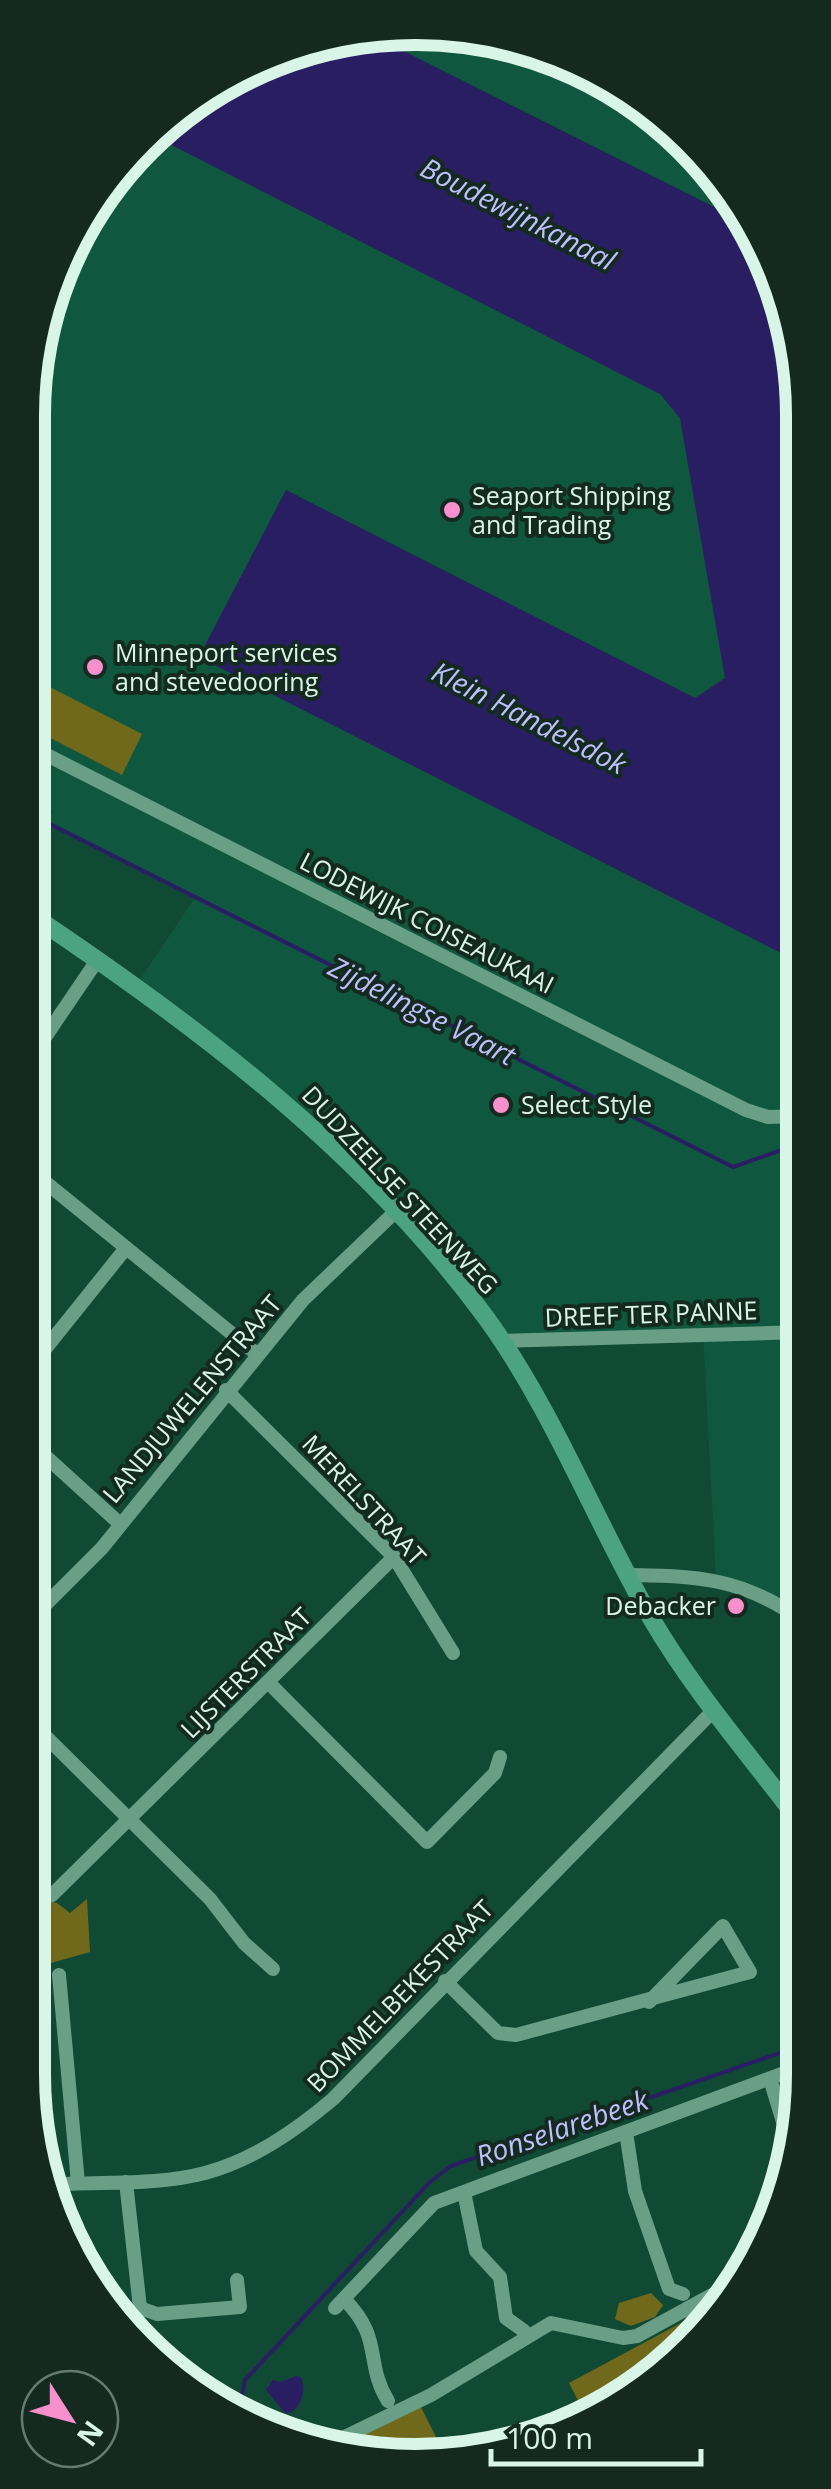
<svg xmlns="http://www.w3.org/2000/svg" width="831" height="2489" viewBox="0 0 831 2489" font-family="'Open Sans',sans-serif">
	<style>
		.built { fill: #10573f }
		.green { fill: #70691c }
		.water { fill: #2a1e63 }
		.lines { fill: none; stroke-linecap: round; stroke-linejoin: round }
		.stream { stroke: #2a1e63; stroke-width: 4 }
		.minor { stroke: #699f87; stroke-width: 14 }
		.major { stroke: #4ca381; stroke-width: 18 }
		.poi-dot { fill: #f790cd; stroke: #142a20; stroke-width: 4 }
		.labels { text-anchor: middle; stroke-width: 8; stroke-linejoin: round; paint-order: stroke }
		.poi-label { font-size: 25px; fill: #d9f5e7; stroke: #142a20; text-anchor: start }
		.street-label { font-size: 25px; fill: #d9f5e7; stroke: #142a20 }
		.water-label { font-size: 28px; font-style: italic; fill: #bfbffe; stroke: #142a20 }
		.rim { fill: none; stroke: #d9f5e7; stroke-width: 12 }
	</style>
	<rect width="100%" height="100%" fill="#104934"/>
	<g class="built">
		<path d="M 364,31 L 515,41 L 610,80 L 708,160 L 748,224 Z"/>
		<path d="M 156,137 L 660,394 L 680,418 L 725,678 L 695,698 L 286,490 L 199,657 L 801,963 L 803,1576 L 799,1576 L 799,1618 L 716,1580 L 703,1335 L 512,1340 L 455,1259 L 421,1223 L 394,1213 L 137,984 L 194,899 L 203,901 L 46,822 L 54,811 L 37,802 L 41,316 L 107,180 Z"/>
	</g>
	<g class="green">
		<path d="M 38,681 L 142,734 L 122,775 L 37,731 Z"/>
		<path d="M 29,1897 L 57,1903 L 70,1913 L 87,1899 L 90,1952 L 51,1963 L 28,1985 Z"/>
		<path d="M 651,2293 L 663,2305 L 655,2317 L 631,2326 L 615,2319 L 619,2303 Z"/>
		<path d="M 731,2296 L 632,2396 L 586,2416 L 569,2383 Z"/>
		<path d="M 421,2407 L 444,2453 L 365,2458 L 335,2449 Z"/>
	</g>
	<g class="water">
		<path d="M 364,31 L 748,224 L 774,266 L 800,365 L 801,963 L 199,657 L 286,490 L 695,698 L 725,678 L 680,418 L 660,394 L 156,137 L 221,80 Z"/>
		<path d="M 296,2376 L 301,2377 C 307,2389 301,2414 285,2413 L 266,2390 L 273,2380 L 281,2382 Z"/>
	</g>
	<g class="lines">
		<g class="stream">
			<path d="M 46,822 L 733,1167 L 802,1143"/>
			<path d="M 167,2363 L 241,2400 L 265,2428"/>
			<path d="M 241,2400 L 245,2380 L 430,2182 L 451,2166 L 803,2045"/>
		</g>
		<g class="minor">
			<path d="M 37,750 L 746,1110 L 768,1117 L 802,1116"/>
			<path d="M 35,1052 L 98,959"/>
			<path d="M 34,1173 L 257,1354"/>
			<path d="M 502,1341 L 802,1332"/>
			<path d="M 33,1364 L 126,1248"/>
			<path d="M 226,1390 L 394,1557 L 453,1653"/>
			<path d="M 32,1444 L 119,1523"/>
			<path d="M 628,1575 C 699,1576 743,1578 803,1621"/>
			<path d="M 31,1619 L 102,1548 L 303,1300 L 394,1213"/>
			<path d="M 268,1682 L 427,1842 L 495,1773 L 500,1757"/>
			<path d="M 30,1721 L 210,1899 L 244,1943 L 273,1969"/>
			<path d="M 29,1891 L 40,1897 L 52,1895 L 394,1557"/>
			<path d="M 59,1975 L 78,2183"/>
			<path d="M 445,1981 L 498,2033 L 516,2035 L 750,1972 L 723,1926 L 649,2002"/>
			<path d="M 770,2079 L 793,2155"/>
			<path d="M 626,2132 L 635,2191 L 669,2289 L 683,2294"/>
			<path d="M 126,2182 L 140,2308 L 157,2314 L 240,2307 L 237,2280"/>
			<path d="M 50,2185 C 100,2181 156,2186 205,2173 C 253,2160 295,2131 333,2099 L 714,1710"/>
			<path d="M 464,2192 L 476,2251 L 500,2277 L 506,2318 L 524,2331"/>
			<path d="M 344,2299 C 384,2339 364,2362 388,2401"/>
			<path d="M 335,2308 L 434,2203 L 803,2066"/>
			<path d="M 326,2446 L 431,2395 L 551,2323 L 623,2338 L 637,2336 L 743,2278"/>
		</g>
		<path class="major" d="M 36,918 C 203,1030 367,1155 487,1319 C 554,1412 594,1519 651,1618 C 694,1692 752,1758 803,1826"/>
	</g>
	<g class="poi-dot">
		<circle cx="452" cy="510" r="10"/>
		<circle cx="95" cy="667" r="10"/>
		<circle cx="501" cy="1105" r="10"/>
		<circle cx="736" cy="1606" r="10"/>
	</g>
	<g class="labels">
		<g class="poi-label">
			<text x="472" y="505">Seaport Shipping<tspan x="472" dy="29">and Trading</tspan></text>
			<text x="115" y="662">Minneport services<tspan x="115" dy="29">and stevedooring</tspan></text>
			<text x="521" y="1114">Select Style</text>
			<text x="716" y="1615" text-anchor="end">Debacker</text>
		</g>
		<g class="street-label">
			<text transform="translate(427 923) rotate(27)" y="9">LODEWIJK COISEAUKAAI</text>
			<text transform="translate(400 1190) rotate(47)" y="9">DUDZEELSE STEENWEG</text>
			<text transform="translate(651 1314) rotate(-2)" y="9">DREEF TER PANNE</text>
			<text transform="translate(192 1399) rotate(-50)" y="9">LANDJUWELENSTRAAT</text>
			<text transform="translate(364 1500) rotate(47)" y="9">MERELSTRAAT</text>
			<text transform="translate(246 1673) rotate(-45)" y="9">LIJSTERSTRAAT</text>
			<text transform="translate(400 1996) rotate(-46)" y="9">BOMMELBEKESTRAAT</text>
		</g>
		<g class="water-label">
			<text transform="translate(518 214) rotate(27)" y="10">Boudewijnkanaal</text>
			<text transform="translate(529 718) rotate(27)" y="10">Klein Handelsdok</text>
			<text transform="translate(422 1011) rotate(27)" y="10">Zijdelingse Vaart</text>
			<text transform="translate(562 2128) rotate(-19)" y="10">Ronselarebeek</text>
		</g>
	</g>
	<path d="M0 0H831V2489H0ZM415 45H416A370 370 0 0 1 786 415V2074A370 370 0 0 1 416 2444H415A370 370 0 0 1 45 2074V415A370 370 0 0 1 415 45Z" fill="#142a20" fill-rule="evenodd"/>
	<path class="rim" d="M415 45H416A370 370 0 0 1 786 415V2074A370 370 0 0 1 416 2444H415A370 370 0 0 1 45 2074V415A370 370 0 0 1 415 45Z"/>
	<g transform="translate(70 2419) rotate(126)"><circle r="48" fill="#142a20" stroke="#637b70" stroke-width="2.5"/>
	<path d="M0-8L18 38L0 25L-18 38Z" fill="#f790cd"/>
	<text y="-15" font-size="28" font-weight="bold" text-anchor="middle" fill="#d9f5e7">N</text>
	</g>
	<path d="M491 2449v15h210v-15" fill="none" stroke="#d9f5e7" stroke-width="5"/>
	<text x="506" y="2449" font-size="30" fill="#d9f5e7" stroke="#142a20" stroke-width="8" paint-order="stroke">100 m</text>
</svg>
